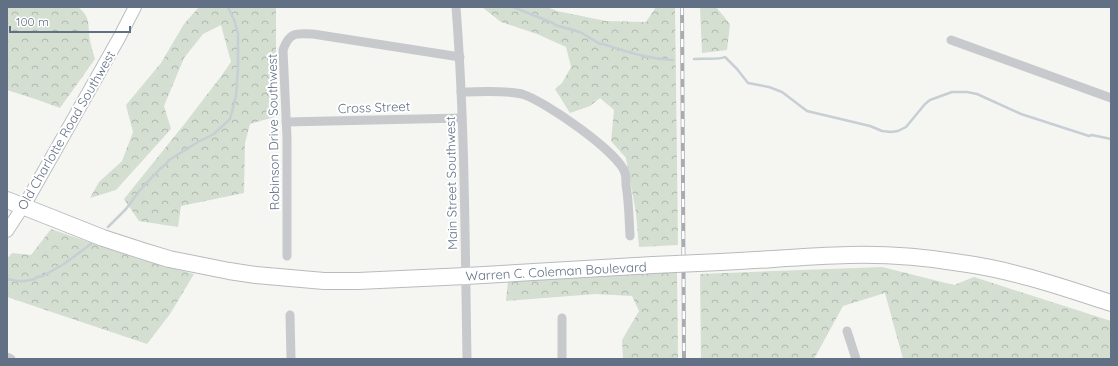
<svg xmlns="http://www.w3.org/2000/svg" width="1118" height="366" viewBox="0 0 1118 366" font-family="Quicksand,sans-serif">
	<style>
		.forest { fill: url(#forest-crowns) }
		.lines { fill: none; stroke-linecap: round; stroke-linejoin: round }
		.stream { stroke: #c7cfd5; stroke-width: 2.5 }
		.secondary-casing { stroke: #bbbec3; stroke-width: 14 }
		.highway-casing { stroke: #b8bbbe; stroke-width: 18 }
		.street { stroke: #c7c9cd; stroke-width: 9 }
		.secondary { stroke: #fff; stroke-width: 12 }
		.highway { stroke: #fff; stroke-width: 16 }
		.rail-casing { stroke: #a8acb2; stroke-width: 4 }
		.rail { stroke: #fff; stroke-width: 2.5; stroke-dasharray: 8; stroke-linecap: butt }
		.highway-bridge-casing { stroke: #b8bbbe; stroke-width: 18; stroke-linecap: butt }
		.highway-bridge { stroke: #fff; stroke-width: 16 }
		.labels { text-anchor: middle; stroke-width: 4; stroke-linejoin: round; paint-order: stroke }
		.street-label { font-size: 13px; fill: #617085; stroke: #fff }
	</style>
	<defs>
		<pattern id="forest-crowns" width="20" height="18" patternUnits="userSpaceOnUse"><rect width="20" height="18" fill="#d4ded1"/><path d="M2 6a3 3 0 1 1 6 0M12 15a3 3 0 1 1 6 0" fill="none" stroke="#afb8af"/></pattern>
	</defs>
	<rect width="100%" height="100%" fill="#f5f6f1"/>
	<g class="forest">
		<path d="M 7,7 L 78,7 C 92,18 87,25 90,40 C 91,46 93,53 95,59 L 60,108 L 38,100 L 7,90 Z"/>
		<path d="M 199,7 L 276,7 L 276,60 L 278,116 L 250,124 L 245,143 L 244,193 L 181,206 L 178,227 L 139,221 L 124,199 L 186,122 L 222,75 L 231,62 L 221,25 L 203,34 L 184,58 L 164,106 L 171,129 L 116,190 L 90,198 L 99,182 L 122,161 L 133,132 L 126,105 L 161,63 L 184,24 Z"/>
		<path d="M 482,7 L 547,7 L 557,11 L 606,21 L 646,22 L 656,7 L 675,7 L 678,245 L 639,247 L 636,213 L 626,158 L 611,141 L 614,110 L 600,98 L 590,106 L 570,113 L 555,89 L 562,83 L 571,67 L 566,47 L 537,34 L 501,22 Z"/>
		<path d="M 700,7 L 716,7 L 730,24 L 727,50 L 702,53 Z"/>
		<path d="M 51,229 L 138,259 L 194,274 L 170,314 L 147,344 L 7,297 L 7,259 L 12,253 L 31,255 Z"/>
		<path d="M 882,267 L 954,285 L 974,277 L 1111,321 L 1111,359 L 903,359 L 885,293 L 843,306 L 814,359 L 701,359 L 700,274 Z"/>
		<path d="M 677,272 L 678,359 L 623,359 L 622,340 L 639,311 L 632,296 L 596,294 L 506,301 L 508,281 Z"/>
	</g>
	<g class="lines">
		<g class="stream">
			<path d="M 513,7 L 553,23 L 555,25 L 580,32 L 600,44 L 603,44 C 628,52 647,59 673,60"/>
			<path d="M 694,59 C 702,58 719,60 725,57 L 737,69 L 748,83 L 769,87 L 782,92 L 807,111 L 870,126 L 882,131 L 891,132 L 898,131 L 906,127 L 925,104 L 930,100 L 952,92 L 967,92 L 977,94 L 1021,114 L 1089,136 L 1092,135 L 1111,139"/>
			<path d="M 108,227 L 126,209 L 140,190 L 159,170 L 167,163 L 169,160 L 198,142 L 214,134 L 230,119 L 236,96 L 238,69 L 238,34 L 235,22 L 228,7"/>
			<path d="M 7,279 L 17,281 L 25,281 L 35,279 L 37,277 L 43,276 L 64,264 L 91,244"/>
		</g>
		<g class="secondary-casing">
			<path id="secondary" d="M 7,231 L 28,199 L 119,38 L 135,7"/>
		</g>
		<g class="highway-casing">
			<g id="highway">
				<path d="M 7,200 L 103,238 L 143,251 L 169,259 L 229,271 L 256,275 L 324,281 L 358,281 L 466,276 L 653,265"/>
				<path d="M 721,262 C 764,260 807,256 849,255 C 886,254 924,257 961,263 C 1013,270 1062,287 1111,303"/>
			</g>
		</g>
		<g class="street">
			<path d="M 456,7 C 465,124 465,242 467,359"/>
			<path d="M 951,40 L 1111,98"/>
			<path d="M 461,92 C 479,92 505,90 522,94 C 543,100 619,152 625,173 C 626,176 626,181 626,185 C 629,202 629,219 630,236"/>
			<path d="M 286,122 L 462,118"/>
			<path d="M 287,256 L 287,138 L 283,50 C 289,32 296,33 313,34 L 460,57"/>
			<path d="M 290,315 L 291,359"/>
			<path d="M 847,331 L 856,359"/>
			<path d="M 7,357 L 11,359"/>
			<path d="M 562,359 L 562,318"/>
		</g>
		<use href="#secondary" class="secondary"/>
		<use href="#highway" class="highway"/>
		<g class="rail-casing">
			<path id="rail" d="M 682,7 L 684,359"/>
		</g>
		<use href="#rail" class="rail"/>
		<g class="highway-bridge-casing">
			<path id="highway-bridge" d="M 653,265 L 721,262"/>
		</g>
		<use href="#highway-bridge" class="highway-bridge"/>
	</g>
	<g class="labels">
		<g class="street-label">
			<text transform="translate(374 107) rotate(-2)" y="5">Cross Street</text>
			<text transform="translate(66 130) rotate(-60)" y="5">Old Charlotte Road Southwest</text>
			<text transform="translate(273 132) rotate(-91)" y="5">Robinson Drive Southwest</text>
			<text transform="translate(451 183) rotate(-91)" y="5">Main Street Southwest</text>
			<text transform="translate(556 271) rotate(-3)" y="5">Warren C. Coleman Boulevard</text>
		</g>
	</g>
	<rect width="1118" height="366" fill="none" stroke="#617085" stroke-width="16"/>
	<path d="M10 26v6h120v-6" fill="none" stroke="#617085" stroke-width="2"/>
	<text x="16" y="26" font-size="12" fill="#617085" stroke="#ffffff" stroke-width="3" paint-order="stroke">100 m</text>
</svg>
